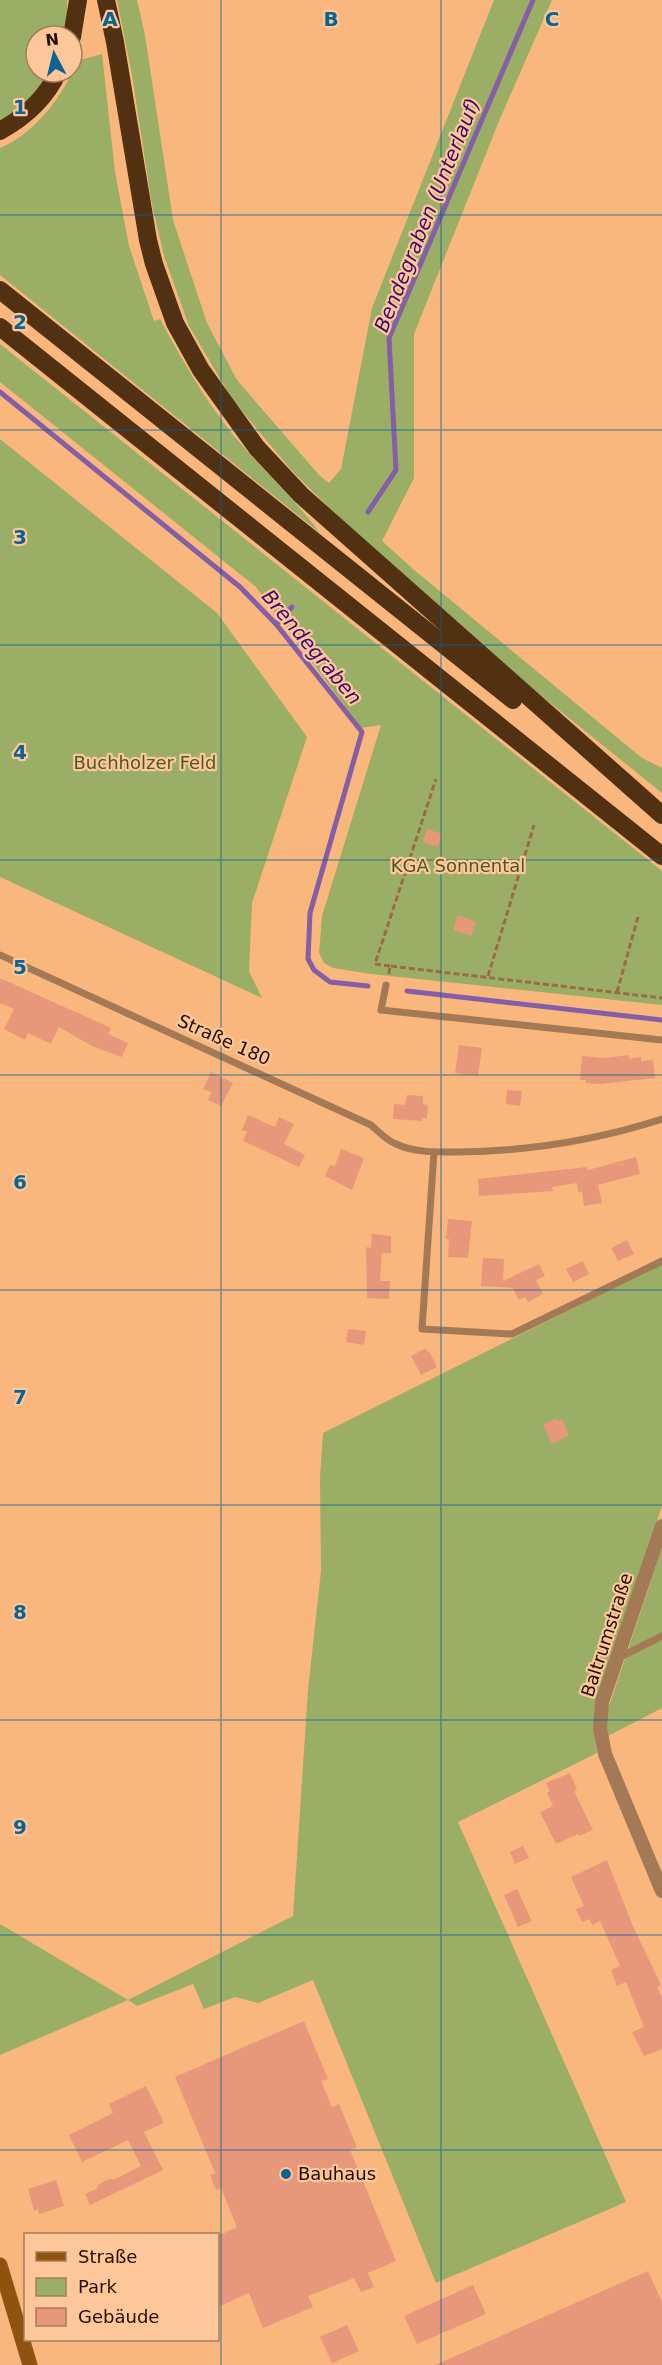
<svg xmlns="http://www.w3.org/2000/svg" width="662" height="2365" viewBox="0 0 662 2365" font-family="'DejaVu Sans',sans-serif">
	<style>
		.green { fill: #9bae66 }
		.lines { fill: none; stroke-linecap: round; stroke-linejoin: round }
		.stream { stroke: #845ea6; stroke-width: 5 }
		.building { fill: #e8987a }
		.path { stroke: #9a6b46; stroke-width: 3; stroke-dasharray: 6 3; stroke-linecap: butt }
		.service { stroke: #a37956; stroke-width: 7 }
		.minor { stroke: #a37956; stroke-width: 14 }
		.secondary { stroke: #8f520f; stroke-width: 15 }
		.motorway { stroke: #513112; stroke-width: 18 }
		.grid { fill: none; stroke: #0b6394; stroke-width: 1.5; stroke-opacity: 0.55 }
		.poi-dot { fill: #0b6394; stroke: #fdc79a; stroke-width: 2 }
		.labels { text-anchor: middle; stroke-width: 4.5; stroke-linejoin: round; paint-order: stroke }
		.park-label { font-size: 18px; fill: #4c5926; stroke: #fdc79a }
		.street-label { font-size: 18px; fill: #240d00; stroke: #fdc79a }
		.poi-label { font-size: 18px; fill: #240d00; stroke: #fdc79a; text-anchor: start }
		.water-label { font-size: 20px; font-style: italic; fill: #3f086e; stroke: #fdc79a }
		.grid-label { font-size: 20px; text-anchor: middle; font-weight: bold; fill: #0b6394; stroke: #fdc79a; stroke-width: 4.5; stroke-linejoin: round; paint-order: stroke }
	</style>
	<rect width="100%" height="100%" fill="#f9b77e"/>
	<g class="green">
		<path d="M 0,0 L 67,0 L 67,19 L 62,36 L 36,36 L 36,72 L 48,72 C 38,91 19,112 0,121 Z"/>
		<path d="M 117,0 L 137,0 L 145,35 L 173,220 L 207,323 L 237,380 L 319,475 L 329,483 L 341,469 L 372,308 L 494,0 L 552,0 L 499,121 L 414,334 L 414,478 L 382,541 L 413,569 L 642,758 L 662,768 L 662,793 L 487,652 L 384,562 L 292,471 L 232,399 L 189,326 L 164,256 L 152,205 L 132,75 Z"/>
		<path d="M 102,54 L 115,172 L 129,246 L 154,321 L 160,319 C 182,360 205,400 234,436 C 262,469 294,498 320,533 L 0,275 L 0,148 C 33,135 66,94 76,61 Z"/>
		<path d="M 0,344 L 662,871 L 662,1005 L 371,974 L 333,968 L 324,963 L 319,953 L 322,916 L 381,725 L 361,728 L 256,587 L 0,382 Z"/>
		<path d="M 0,439 L 217,613 L 307,737 L 252,903 L 249,971 L 262,998 L 0,877 Z"/>
		<path d="M 662,1264 L 662,1506 L 612,1656 L 594,1728 L 597,1753 L 458,1822 L 626,2202 L 436,2283 L 313,1980 L 258,2003 L 235,1997 L 204,2009 L 193,1984 L 137,2006 L 128,2000 L 0,2055 L 0,1924 L 128,2000 L 293,1916 L 308,1690 L 321,1571 L 320,1477 L 323,1433 Z"/>
		<path d="M 662,1548 L 662,1708 L 608,1736 L 605,1718 Z"/>
	</g>
	<g class="lines">
		<g class="stream">
			<path d="M 0,392 L 240,587 L 276,624 L 362,732 L 310,913 L 308,959 L 314,970 L 330,982 L 368,986"/>
			<path d="M 368,512 L 396,470 L 389,338 L 533,0"/>
			<path d="M 276,624 L 292,607"/>
			<path d="M 407,991 L 662,1020"/>
		</g>
	</g>
	<g class="building">
		<path d="M 427,829 L 442,834 L 438,847 L 423,842 Z"/>
		<path d="M 458,915 L 476,922 L 471,936 L 453,930 Z"/>
		<path d="M 0,978 L 111,1028 L 108,1034 L 128,1043 L 122,1057 L 92,1046 L 59,1027 L 51,1044 L 28,1033 L 25,1040 L 4,1029 L 14,1009 L 0,1003 Z"/>
		<path d="M 459,1045 L 482,1048 L 478,1076 L 455,1073 Z"/>
		<path d="M 629,1055 L 629,1059 L 641,1057 L 641,1061 L 653,1060 L 655,1078 L 600,1084 L 586,1083 L 586,1080 L 580,1080 L 582,1056 L 605,1058 Z"/>
		<path d="M 211,1072 L 233,1083 L 221,1106 L 208,1100 L 211,1092 L 203,1089 Z"/>
		<path d="M 507,1090 L 522,1091 L 520,1106 L 506,1104 Z"/>
		<path d="M 407,1095 L 423,1096 L 423,1104 L 428,1105 L 427,1118 L 422,1118 L 422,1121 L 393,1119 L 394,1104 L 405,1105 Z"/>
		<path d="M 248,1115 L 275,1127 L 279,1117 L 294,1124 L 284,1144 L 305,1155 L 299,1167 L 243,1141 L 247,1132 L 242,1130 Z"/>
		<path d="M 341,1149 L 364,1158 L 352,1190 L 325,1176 L 330,1165 L 335,1166 Z"/>
		<path d="M 636,1157 L 640,1174 L 598,1185 L 602,1203 L 584,1206 L 582,1192 L 578,1192 L 577,1183 L 552,1187 L 553,1191 L 479,1196 L 478,1179 L 587,1167 L 588,1170 Z"/>
		<path d="M 448,1219 L 472,1221 L 468,1258 L 448,1257 L 449,1239 L 446,1239 Z"/>
		<path d="M 372,1234 L 391,1236 L 391,1253 L 382,1253 L 380,1281 L 390,1281 L 389,1299 L 367,1298 L 366,1247 L 371,1248 Z"/>
		<path d="M 627,1240 L 634,1254 L 618,1261 L 611,1248 Z"/>
		<path d="M 483,1258 L 504,1259 L 503,1281 L 539,1264 L 545,1276 L 536,1280 L 543,1294 L 528,1302 L 525,1297 L 519,1300 L 513,1288 L 481,1286 Z"/>
		<path d="M 583,1261 L 589,1274 L 573,1282 L 566,1269 Z"/>
		<path d="M 348,1329 L 366,1331 L 364,1345 L 346,1342 Z"/>
		<path d="M 426,1348 L 427,1352 L 429,1351 L 437,1367 L 421,1375 L 411,1356 Z"/>
		<path d="M 556,1418 L 558,1421 L 562,1419 L 569,1435 L 552,1444 L 543,1425 Z"/>
		<path d="M 570,1773 L 577,1790 L 574,1791 L 593,1830 L 579,1836 L 578,1834 L 556,1844 L 540,1812 L 553,1806 L 547,1793 L 550,1791 L 546,1783 Z"/>
		<path d="M 523,1846 L 529,1858 L 515,1864 L 510,1852 Z"/>
		<path d="M 607,1860 L 632,1924 L 661,1985 L 657,1987 L 662,1998 L 662,2049 L 644,2056 L 632,2032 L 644,2027 L 626,1982 L 617,1986 L 611,1970 L 620,1966 L 600,1921 L 592,1925 L 590,1919 L 582,1922 L 576,1909 L 584,1906 L 571,1877 Z"/>
		<path d="M 517,1889 L 532,1921 L 518,1927 L 504,1895 Z"/>
		<path d="M 304,2021 L 328,2079 L 321,2081 L 332,2107 L 339,2104 L 357,2147 L 350,2150 L 396,2261 L 368,2273 L 374,2287 L 361,2292 L 354,2278 L 308,2296 L 313,2307 L 263,2328 L 249,2293 L 218,2307 L 218,2236 L 237,2227 L 221,2188 L 216,2190 L 210,2175 L 215,2173 L 175,2077 Z"/>
		<path d="M 146,2086 L 164,2123 L 144,2132 L 163,2170 L 90,2205 L 85,2194 L 98,2188 L 97,2185 L 111,2178 L 113,2180 L 141,2166 L 128,2140 L 82,2162 L 69,2135 L 113,2113 L 109,2104 Z"/>
		<path d="M 56,2180 L 64,2206 L 39,2214 L 38,2209 L 34,2211 L 28,2189 Z"/>
		<path d="M 648,2271 L 662,2302 L 662,2365 L 435,2365 Z"/>
		<path d="M 473,2285 L 486,2314 L 417,2344 L 404,2316 Z"/>
		<path d="M 347,2325 L 359,2351 L 332,2363 L 320,2337 Z"/>
	</g>
	<g class="lines">
		<g class="path">
			<path d="M 390,966 L 375,964 L 436,779"/>
			<path d="M 389,974 L 390,966 L 662,998"/>
			<path d="M 488,976 L 534,825"/>
			<path d="M 617,992 L 638,917"/>
		</g>
		<g class="service">
			<path d="M 0,955 L 371,1125 C 379,1132 386,1140 396,1144 C 415,1153 438,1152 459,1152 C 527,1151 597,1140 662,1119"/>
			<path d="M 386,985 L 381,1010 L 662,1040"/>
			<path d="M 434,1152 L 422,1329 L 512,1334 L 662,1261"/>
			<path d="M 618,1658 L 662,1636"/>
		</g>
		<path class="minor" d="M 662,1526 L 602,1702 L 600,1728 L 605,1754 L 662,1891"/>
		<path class="secondary" d="M 0,2265 L 30,2365"/>
		<g class="motorway">
			<path d="M 106,0 L 115,42 L 148,240 L 154,264 L 175,323 L 201,370 L 257,448 L 301,495 L 662,815"/>
			<path d="M 72,37 L 78,0"/>
			<path d="M 0,131 C 25,117 46,98 58,72"/>
			<path d="M 0,290 L 513,700"/>
			<path d="M 0,327 L 662,856"/>
		</g>
	</g>
	<path class="grid" d="M 221,0 L 221,2365M 441,0 L 441,2365M 0,215 L 662,215M 0,430 L 662,430M 0,645 L 662,645M 0,860 L 662,860M 0,1075 L 662,1075M 0,1290 L 662,1290M 0,1505 L 662,1505M 0,1720 L 662,1720M 0,1935 L 662,1935M 0,2150 L 662,2150"/>
	<circle class="poi-dot" cx="286" cy="2174" r="6"/>
	<g class="labels">
		<g class="park-label">
			<text x="145" y="769">Buchholzer Feld</text>
			<text x="458" y="872">KGA Sonnental</text>
		</g>
		<g class="street-label">
			<text transform="translate(224 1040) rotate(24)" y="6">Straße 180</text>
			<text transform="translate(607 1635) rotate(-72)" y="6">Baltrumstraße</text>
		</g>
		<g class="poi-label">
			<text x="298" y="2180">Bauhaus</text>
		</g>
		<g class="water-label">
			<text transform="translate(427 215) rotate(-68)" y="7">Bendegraben (Unterlauf)</text>
			<text transform="translate(312 647) rotate(50)" y="7">Brendegraben</text>
		</g>
	</g>
	<g class="grid-label">
		<text x="110" y="26">A</text>
		<text x="331" y="26">B</text>
		<text x="552" y="26">C</text>
		<text x="20" y="114">1</text>
		<text x="20" y="329">2</text>
		<text x="20" y="544">3</text>
		<text x="20" y="759">4</text>
		<text x="20" y="974">5</text>
		<text x="20" y="1189">6</text>
		<text x="20" y="1404">7</text>
		<text x="20" y="1619">8</text>
		<text x="20" y="1834">9</text>
	</g>
	<rect x="24" y="2233" width="195" height="108" fill="#fdc79a" stroke="#a67d5c" stroke-width="1.5"/>
	<rect x="36" y="2252" width="30" height="9" fill="#8f520f" stroke="#a67d5c" stroke-width="1.5"/>
	<text x="78" y="2263" font-size="18" fill="#240d00">Straße</text>
	<rect x="36" y="2278" width="30" height="18" fill="#9bae66" stroke="#a67d5c" stroke-width="1.5"/>
	<text x="78" y="2293" font-size="18" fill="#240d00">Park</text>
	<rect x="36" y="2308" width="30" height="18" fill="#e8987a" stroke="#a67d5c" stroke-width="1.5"/>
	<text x="78" y="2323" font-size="18" fill="#240d00">Gebäude</text>
	<g transform="translate(54 54) rotate(353)"><circle r="28" fill="#fdc79a" stroke="#a67d5c" stroke-width="1.5"/>
	<path d="M0-4.5L10 22L0 15L-10 22Z" fill="#0b6394"/>
	<text y="-9" font-size="16" font-weight="bold" text-anchor="middle" fill="#240d00">N</text>
	</g>
</svg>
